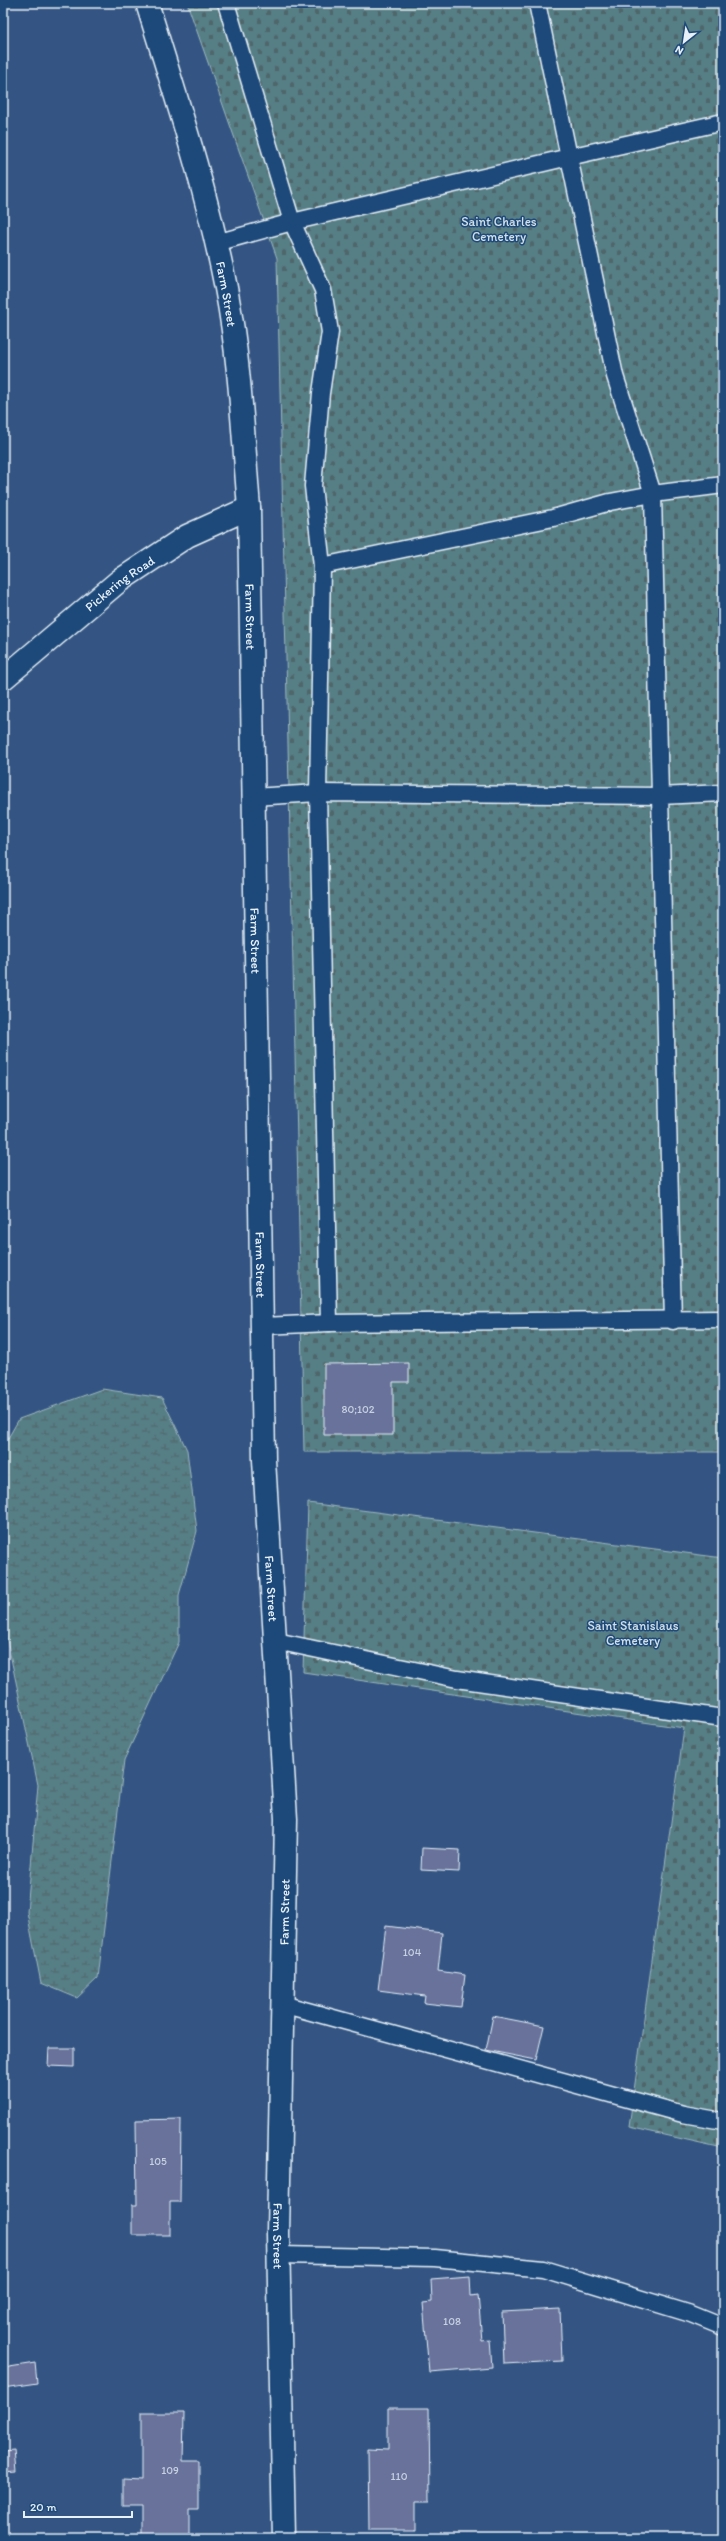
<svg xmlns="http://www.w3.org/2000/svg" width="726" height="2541" viewBox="0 0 726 2541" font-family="Itim,sans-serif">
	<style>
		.wetland { fill: url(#wetland-marsh); stroke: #9fb8be }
		.cemetery { fill: url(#cemetery-stones); stroke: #9fb8be }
		.building { fill: #67729b; stroke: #e8f1f8 }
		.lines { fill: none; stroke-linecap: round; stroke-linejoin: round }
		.service-casing { stroke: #e8f1f8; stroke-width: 19 }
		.minor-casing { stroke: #e8f1f8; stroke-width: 25 }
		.tertiary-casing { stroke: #e8f1f8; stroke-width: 25 }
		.service { stroke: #1f4a7a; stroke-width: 16 }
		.minor { stroke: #1f4a7a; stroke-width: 22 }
		.tertiary { stroke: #1f4a7a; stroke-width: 22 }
		.labels { text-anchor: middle; stroke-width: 3; stroke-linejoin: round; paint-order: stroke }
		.number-label { font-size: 11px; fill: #c8d1e1 }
		.park-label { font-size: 13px; fill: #d2e0e7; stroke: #1f4a7a }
		.street-label { font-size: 13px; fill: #e8f1f8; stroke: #1f4a7a }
	</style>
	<defs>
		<pattern id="wetland-marsh" width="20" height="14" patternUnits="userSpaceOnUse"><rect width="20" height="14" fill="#567e85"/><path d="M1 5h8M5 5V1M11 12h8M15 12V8" fill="none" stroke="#4f666a"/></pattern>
		<pattern id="cemetery-stones" width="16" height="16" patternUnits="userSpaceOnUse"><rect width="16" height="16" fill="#567e85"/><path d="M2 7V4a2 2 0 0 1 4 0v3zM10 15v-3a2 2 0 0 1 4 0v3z" fill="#4f666a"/></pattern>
	</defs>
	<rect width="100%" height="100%" fill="#345583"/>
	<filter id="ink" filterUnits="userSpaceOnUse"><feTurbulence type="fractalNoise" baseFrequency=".025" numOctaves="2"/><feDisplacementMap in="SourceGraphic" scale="8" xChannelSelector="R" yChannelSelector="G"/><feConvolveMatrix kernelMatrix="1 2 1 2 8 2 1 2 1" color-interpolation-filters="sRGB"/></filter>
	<g filter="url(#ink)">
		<path class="wetland" d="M 102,1389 L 162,1398 L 187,1450 L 197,1531 L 179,1595 L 179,1642 L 124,1760 L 98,1978 L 77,1998 L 41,1983 L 27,1912 L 38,1785 L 3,1621 L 3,1447 L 19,1419 Z"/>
		<g class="cemetery">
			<path d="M 187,3 L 723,3 L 723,1452 L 304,1452 L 277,258 Z"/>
			<path d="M 308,1503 L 723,1558 L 723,2148 L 629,2127 L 684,1728 L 303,1672 Z"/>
		</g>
		<g class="building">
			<path d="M 409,1363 L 409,1382 L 393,1382 L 393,1435 L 324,1435 L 324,1364 Z"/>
			<path d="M 422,1848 L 460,1850 L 459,1872 L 421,1870 Z"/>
			<path d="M 386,1926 L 442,1933 L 438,1971 L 465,1975 L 461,2007 L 424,2003 L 425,1996 L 378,1990 Z"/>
			<path d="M 493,2016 L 544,2026 L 536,2060 L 486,2050 Z"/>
			<path d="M 49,2048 L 74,2048 L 74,2067 L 48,2066 Z"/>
			<path d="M 181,2119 L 180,2202 L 170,2202 L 170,2235 L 132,2235 L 132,2205 L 137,2205 L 136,2120 Z"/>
			<path d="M 470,2276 L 471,2296 L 478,2295 L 482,2341 L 490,2340 L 492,2367 L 429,2372 L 423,2303 L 432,2302 L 431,2279 Z"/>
			<path d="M 560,2309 L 562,2361 L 504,2364 L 502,2312 Z"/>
			<path d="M 35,2363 L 37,2383 L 3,2388 L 3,2368 Z"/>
			<path d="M 388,2408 L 429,2408 L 430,2502 L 415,2502 L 415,2529 L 369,2529 L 368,2449 L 388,2450 Z"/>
			<path d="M 141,2413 L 184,2413 L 183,2461 L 199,2461 L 199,2510 L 189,2510 L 189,2538 L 143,2538 L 143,2507 L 123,2507 L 123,2479 L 141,2480 Z"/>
			<path d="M 14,2450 L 16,2471 L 3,2472 L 3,2451 Z"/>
		</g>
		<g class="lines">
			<g class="service-casing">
				<g id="service">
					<path d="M 723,122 L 569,157 L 615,376 L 653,494 L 723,485"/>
					<path d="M 216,243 L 292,222 L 226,3"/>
					<path d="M 253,797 L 318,793 L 660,796 L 653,494 L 610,502 L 553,518 L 322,566"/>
					<path d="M 673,1321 L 660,796 L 723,793"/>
					<path d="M 329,1323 L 723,1319"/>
					<path d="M 263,1326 L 329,1323 L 318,793 L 322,566 L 313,486 L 321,393 L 330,332 L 323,290 L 292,222 L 569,157 L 537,3"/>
					<path d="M 276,1641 L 457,1679 L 723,1718"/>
					<path d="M 282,2004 L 683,2114 L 723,2121"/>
					<path d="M 279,2255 L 435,2258 L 543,2269 L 691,2314 L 723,2327"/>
				</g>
			</g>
			<g class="minor-casing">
				<g id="minor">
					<path id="s1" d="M 3,679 L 119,581 L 187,536 L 249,508"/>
				</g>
			</g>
			<g class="tertiary-casing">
				<g id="tertiary">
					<path id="s2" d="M 147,3 C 176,97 207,191 226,288 C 240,360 243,435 249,508 L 264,1460 L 286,1819 L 278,2233 L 284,2538"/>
				</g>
			</g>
			<use href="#service" class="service"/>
			<use href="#minor" class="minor"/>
			<use href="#tertiary" class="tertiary"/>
		</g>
	</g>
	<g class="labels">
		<g class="number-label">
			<text x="358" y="1413">80;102</text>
			<text x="412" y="1956">104</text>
			<text x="158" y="2165">105</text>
			<text x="452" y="2325">108</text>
			<text x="170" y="2474">109</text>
			<text x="399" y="2480">110</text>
		</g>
		<g class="park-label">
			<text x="499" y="226">Saint Charles<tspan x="499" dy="15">Cemetery</tspan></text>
			<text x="633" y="1630">Saint Stanislaus<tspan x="633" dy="15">Cemetery</tspan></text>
		</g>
		<g class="street-label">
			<text dy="5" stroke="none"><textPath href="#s2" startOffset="302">Farm Street</textPath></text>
			<text dy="5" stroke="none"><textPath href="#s1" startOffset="151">Pickering Road</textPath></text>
			<text dy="5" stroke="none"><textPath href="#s2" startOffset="626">Farm Street</textPath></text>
			<text dy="5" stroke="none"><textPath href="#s2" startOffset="950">Farm Street</textPath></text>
			<text dy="5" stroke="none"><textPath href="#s2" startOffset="1274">Farm Street</textPath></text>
			<text dy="5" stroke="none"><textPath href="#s2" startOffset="1598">Farm Street</textPath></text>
			<text transform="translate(284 1912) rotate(-89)" y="5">Farm Street</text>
			<text dy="5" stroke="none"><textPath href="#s2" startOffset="2246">Farm Street</textPath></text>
		</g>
	</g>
	<rect width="726" height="2541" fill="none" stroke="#1f4a7a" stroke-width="16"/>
	<rect x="8" y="8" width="710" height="2525" fill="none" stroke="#e8f1f8" stroke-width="1.5" filter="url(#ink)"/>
	<g transform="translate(684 42) rotate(210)" stroke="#1f4a7a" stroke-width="3" paint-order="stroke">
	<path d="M0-3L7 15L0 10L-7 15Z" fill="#e8f1f8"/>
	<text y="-6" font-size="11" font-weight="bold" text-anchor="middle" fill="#e8f1f8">N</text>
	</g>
	<path d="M24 2511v6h108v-6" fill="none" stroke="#e8f1f8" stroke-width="2"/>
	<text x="30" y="2511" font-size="12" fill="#e8f1f8" stroke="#1f4a7a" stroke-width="3" paint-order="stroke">20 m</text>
</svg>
